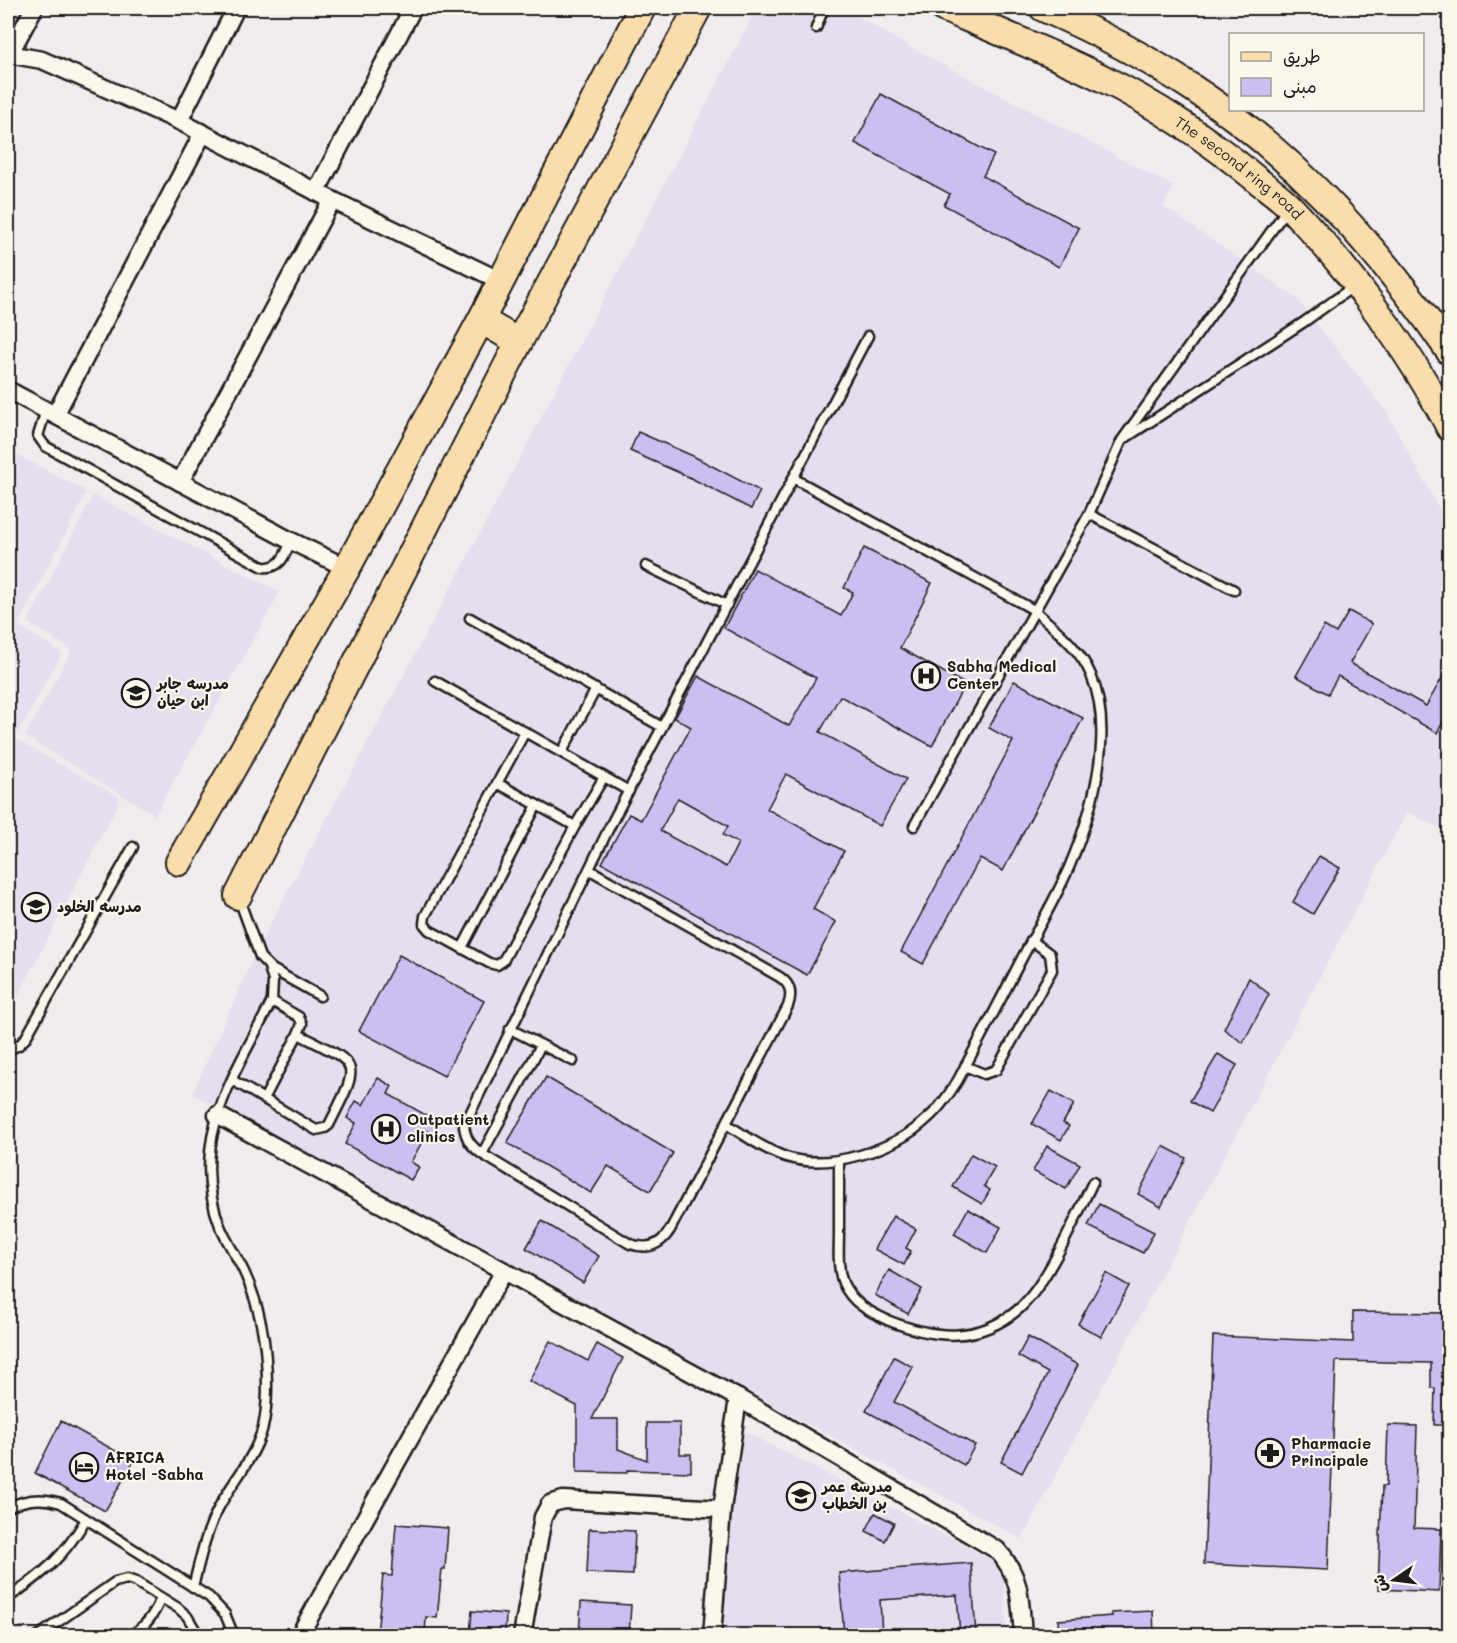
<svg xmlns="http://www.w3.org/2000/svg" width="1457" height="1643" viewBox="0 0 1457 1643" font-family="Mali,'Playpen Sans Arabic',sans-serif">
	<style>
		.built { fill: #e6deee }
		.building { fill: #cbbff1; stroke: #1c1c1c; stroke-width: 1.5; fill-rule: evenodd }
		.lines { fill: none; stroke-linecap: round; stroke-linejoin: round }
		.lane-casing { stroke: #1c1c1c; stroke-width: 13 }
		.street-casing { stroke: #1c1c1c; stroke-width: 21 }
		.primary-casing { stroke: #1c1c1c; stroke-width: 30 }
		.lane { stroke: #fbf7ec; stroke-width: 8 }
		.street { stroke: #fbf7ec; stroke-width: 16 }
		.primary { stroke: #faddab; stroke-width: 26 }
		.labels { text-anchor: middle; stroke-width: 4.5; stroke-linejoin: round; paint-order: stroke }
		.street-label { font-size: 15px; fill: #1c1c1c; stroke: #fbf7ec }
		.poi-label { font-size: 15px; font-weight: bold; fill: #1c1c1c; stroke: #fbf7ec; text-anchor: start }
	</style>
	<rect width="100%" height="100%" fill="#f1eced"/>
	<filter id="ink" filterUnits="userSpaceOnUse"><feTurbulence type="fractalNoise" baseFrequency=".0167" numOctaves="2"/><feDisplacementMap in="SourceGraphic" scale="12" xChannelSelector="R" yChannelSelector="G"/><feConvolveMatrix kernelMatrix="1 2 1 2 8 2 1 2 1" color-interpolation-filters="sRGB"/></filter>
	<g filter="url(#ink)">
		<g class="built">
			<path d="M 757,8 L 830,8 L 858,17 L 921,53 L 1173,186 L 1164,207 L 1296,298 L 1386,411 L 1450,529 L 1449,832 L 1407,812 L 1022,1539 L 192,1094 L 262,939 L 476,541 Z"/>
			<path d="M 16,454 L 87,492 L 18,625 L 62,653 L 18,733 L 8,727 L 8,469 Z"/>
			<path d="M 93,495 L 280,592 L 155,815 L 25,736 L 72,650 L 28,622 Z"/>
			<path d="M 8,735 L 121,798 L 8,1015 Z"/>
			<path d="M 738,1428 L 1003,1565 L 1007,1635 L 720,1636 Z"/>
		</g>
		<g class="building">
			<path d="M 881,94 L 994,155 L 983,176 L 1079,228 L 1059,267 L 944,205 L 950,194 L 855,143 Z"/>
			<path d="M 638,432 L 693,456 L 760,491 L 751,509 L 689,477 L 630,451 Z"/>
			<path d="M 864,548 L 932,583 L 900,648 L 965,684 L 932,746 L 840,696 L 820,732 L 906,779 L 880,826 L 786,774 L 767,809 L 844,851 L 813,909 L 836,922 L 807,975 L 602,863 L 629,814 L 641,820 L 691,727 L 675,718 L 698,676 L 789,726 L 816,678 L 724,628 L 755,569 L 841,616 L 853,592 L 844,588 ZM 678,798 L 728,826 L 723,835 L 738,843 L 726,867 L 660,831 Z"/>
			<path d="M 1349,611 L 1372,624 L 1350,663 L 1426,706 L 1449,666 L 1449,711 L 1437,733 L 1338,676 L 1328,694 L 1296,676 L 1324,626 L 1336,633 Z"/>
			<path d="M 1014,681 L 1083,718 L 1003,871 L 980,858 L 923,964 L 901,952 L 1013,741 L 989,728 Z"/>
			<path d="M 1319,856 L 1340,868 L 1313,914 L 1293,902 Z"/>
			<path d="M 399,955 L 484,1001 L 444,1076 L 359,1031 Z"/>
			<path d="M 1249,978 L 1269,994 L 1243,1043 L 1224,1029 Z"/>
			<path d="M 1218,1054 L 1237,1065 L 1210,1113 L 1190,1101 Z"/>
			<path d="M 546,1077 L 673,1153 L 650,1191 L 608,1166 L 591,1193 L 507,1143 Z"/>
			<path d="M 378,1078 L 392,1086 L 388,1094 L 440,1123 L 434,1135 L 428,1131 L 411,1162 L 419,1167 L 411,1180 L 345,1144 L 356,1123 L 347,1118 L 356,1101 L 363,1105 Z"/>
			<path d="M 1051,1091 L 1074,1104 L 1063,1123 L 1069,1126 L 1061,1140 L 1032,1124 Z"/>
			<path d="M 1047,1146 L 1080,1164 L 1066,1189 L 1033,1171 Z"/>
			<path d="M 1163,1146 L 1186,1158 L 1161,1207 L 1138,1194 Z"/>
			<path d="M 971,1154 L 995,1167 L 984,1186 L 990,1190 L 982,1204 L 953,1187 Z"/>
			<path d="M 1099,1204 L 1154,1232 L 1143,1253 L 1088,1226 Z"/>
			<path d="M 968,1209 L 1001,1227 L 987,1253 L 954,1234 Z"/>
			<path d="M 893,1216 L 916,1229 L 906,1248 L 911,1251 L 904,1265 L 874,1249 Z"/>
			<path d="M 542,1221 L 599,1256 L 583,1283 L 526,1248 Z"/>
			<path d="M 889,1270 L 922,1289 L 908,1314 L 875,1295 Z"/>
			<path d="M 1106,1273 L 1129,1286 L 1101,1337 L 1078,1324 Z"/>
			<path d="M 1353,1312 L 1449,1313 L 1449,1425 L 1434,1425 L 1435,1388 L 1431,1388 L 1431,1363 L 1336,1361 L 1328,1570 L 1204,1564 L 1213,1336 L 1353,1342 Z"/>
			<path d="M 1028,1337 L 1078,1365 L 1022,1473 L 1001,1462 L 1048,1373 L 1018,1356 Z"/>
			<path d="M 550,1341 L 588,1361 L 597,1344 L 623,1358 L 592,1419 L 618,1419 L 618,1449 L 647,1460 L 647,1423 L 680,1423 L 680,1454 L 691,1454 L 691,1472 L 627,1470 L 627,1473 L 577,1472 L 577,1406 L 529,1381 Z"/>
			<path d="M 894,1357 L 913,1367 L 894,1402 L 975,1445 L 964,1465 L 866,1411 Z"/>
			<path d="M 61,1421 L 134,1461 L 105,1511 L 35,1473 Z"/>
			<path d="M 1388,1425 L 1417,1426 L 1414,1528 L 1441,1529 L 1439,1592 L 1378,1589 L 1382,1486 L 1386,1486 Z"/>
			<path d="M 875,1513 L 894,1523 L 885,1541 L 866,1531 Z"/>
			<path d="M 396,1524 L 448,1528 L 445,1569 L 442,1569 L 437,1618 L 426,1617 L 425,1635 L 377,1635 L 383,1575 L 392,1576 Z"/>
			<path d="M 589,1529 L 635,1531 L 633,1575 L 587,1573 Z"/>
			<path d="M 971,1563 L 976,1635 L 960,1635 L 957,1595 L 880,1600 L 882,1635 L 844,1635 L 839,1573 Z"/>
			<path d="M 581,1602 L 631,1605 L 629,1635 L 579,1635 Z"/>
			<path d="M 472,1611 L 506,1614 L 505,1635 L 470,1635 Z"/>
			<path d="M 1153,1611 L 1154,1635 L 1059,1635 L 1058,1620 L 1112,1616 L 1111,1613 Z"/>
		</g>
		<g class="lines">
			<g class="lane-casing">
				<g id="lane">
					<path d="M 816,28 L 824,8"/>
					<path d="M 46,410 L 38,436 L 45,446 L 263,567 C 281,569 285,555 291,541"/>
					<path d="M 1127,437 L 1304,322 L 1354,286"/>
					<path d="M 1089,514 L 1234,590"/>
					<path d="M 646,566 L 727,605"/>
					<path d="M 470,618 L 662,727"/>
					<path d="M 435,681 L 629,791"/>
					<path d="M 525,732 L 425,916 L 424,924 L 429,930 L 489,963 L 497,965 L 503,961 L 575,826 L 604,777"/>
					<path d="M 562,752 L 596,689"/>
					<path d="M 497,783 L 575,826"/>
					<path d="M 914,826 L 1089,514 L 1122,440 L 1287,209"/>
					<path d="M 590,870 L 778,976 C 790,983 793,992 788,1006 L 670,1230 C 660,1246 648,1250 630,1244 L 482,1154 C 471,1146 466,1140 464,1126 L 610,826 L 868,336"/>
					<path d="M 239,899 L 260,957 L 272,969 L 320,996"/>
					<path d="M 462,948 L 537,805"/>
					<path d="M 510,1029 L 573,1061"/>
					<path d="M 8,1050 L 19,1045 L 25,1039 L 133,847"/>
					<path d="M 965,1066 L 984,1074 L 996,1070 L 1052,970 L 1050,954 L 1031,940"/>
					<path d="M 232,1080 L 316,1130 L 325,1128 L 329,1125 C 361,1061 362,1066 298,1034 L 302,1024 L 299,1017 L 272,1001"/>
					<path d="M 264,1099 L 298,1034"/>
					<path d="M 726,1124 C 745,1135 764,1150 786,1157 C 830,1171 894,1150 927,1119 C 940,1108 949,1094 958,1080 C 980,1039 1001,999 1022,958 C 1038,928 1057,897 1070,865 C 1093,810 1115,732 1091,675 C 1079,647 1056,630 1034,610 L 793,478"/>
					<path d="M 482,1154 L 541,1045"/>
					<path d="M 839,1160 C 839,1184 839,1208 839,1233 C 839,1249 837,1267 843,1283 C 852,1303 868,1311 887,1320 C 934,1339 979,1344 1020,1308 C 1049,1281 1075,1218 1093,1182"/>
					<path d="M 8,1508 C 25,1498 42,1497 61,1503 L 209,1597 L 225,1614 L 234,1636"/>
					<path d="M 193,1587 C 200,1560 205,1534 218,1509 C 230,1485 250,1464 259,1439 C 266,1423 267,1402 267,1385 C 267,1347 261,1309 245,1274 C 238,1258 227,1243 220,1226 C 187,1141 235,1074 272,1001 L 273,981 L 269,967"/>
					<path d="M 8,1598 C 43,1574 64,1557 86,1519"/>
					<path d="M 38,1636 L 115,1582 L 127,1579 L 136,1582 L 178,1608 L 187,1616 L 199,1636"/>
					<path d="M 130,1636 C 146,1626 154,1615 161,1598"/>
				</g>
			</g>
			<g class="street-casing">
				<g id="street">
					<path d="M 10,53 L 34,8"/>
					<path d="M 8,54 L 42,60 L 179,121 L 332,200 L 501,281"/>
					<path d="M 179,121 L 236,8"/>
					<path d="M 316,192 L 413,8"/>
					<path d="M 8,390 L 291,541 L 347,568"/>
					<path d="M 55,415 L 203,133"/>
					<path d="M 180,482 L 332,200"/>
					<path d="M 217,1115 L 738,1398 L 997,1550 C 1022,1577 1020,1601 1023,1636"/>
					<path d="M 299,1636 L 504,1271"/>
					<path d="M 522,1636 L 543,1517 L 550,1504 L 563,1500 L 722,1509"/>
					<path d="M 712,1636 L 722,1509 L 738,1398"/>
				</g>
			</g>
			<g class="primary-casing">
				<g id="primary">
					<path id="s1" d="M 943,8 C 995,30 1049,52 1100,77 C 1155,104 1209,140 1256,179 C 1267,188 1281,197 1291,208 C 1350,270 1411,352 1450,428"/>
					<path d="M 1043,8 C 1094,30 1144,56 1191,87 C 1295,155 1380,250 1450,352"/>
					<path d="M 481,320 L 519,342"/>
					<path d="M 179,862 L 347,568 L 481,320 L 642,8"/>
					<path d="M 238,896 L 519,342 L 698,8"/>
				</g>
			</g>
			<use href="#lane" class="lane"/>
			<use href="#street" class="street"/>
			<use href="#primary" class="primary"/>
		</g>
	</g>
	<defs>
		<g id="hospital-ring" transform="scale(1.5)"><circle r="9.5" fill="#fbf7ec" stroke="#1c1c1c" stroke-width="1.5"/><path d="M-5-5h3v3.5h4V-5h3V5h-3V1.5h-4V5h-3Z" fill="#1c1c1c"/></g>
		<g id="school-ring" transform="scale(1.5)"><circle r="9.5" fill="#fbf7ec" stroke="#1c1c1c" stroke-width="1.5"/><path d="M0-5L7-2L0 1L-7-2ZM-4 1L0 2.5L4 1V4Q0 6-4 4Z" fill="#1c1c1c"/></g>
		<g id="pharmacy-ring" transform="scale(1.5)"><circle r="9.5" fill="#fbf7ec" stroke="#1c1c1c" stroke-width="1.5"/><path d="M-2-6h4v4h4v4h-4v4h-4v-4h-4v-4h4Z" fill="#1c1c1c"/></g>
		<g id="hotel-ring" transform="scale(1.5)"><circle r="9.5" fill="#fbf7ec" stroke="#1c1c1c" stroke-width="1.5"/><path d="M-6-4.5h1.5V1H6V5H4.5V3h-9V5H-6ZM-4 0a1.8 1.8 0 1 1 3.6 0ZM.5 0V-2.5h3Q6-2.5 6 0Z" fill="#1c1c1c"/></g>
	</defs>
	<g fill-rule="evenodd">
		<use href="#hospital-ring" x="926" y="676"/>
		<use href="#school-ring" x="136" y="693"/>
		<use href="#school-ring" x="36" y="907"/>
		<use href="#hospital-ring" x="386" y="1129"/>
		<use href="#pharmacy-ring" x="1270" y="1453"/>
		<use href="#hotel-ring" x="84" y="1467"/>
		<use href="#school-ring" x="801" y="1496"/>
	</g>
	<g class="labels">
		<g class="street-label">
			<text dy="5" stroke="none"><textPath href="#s1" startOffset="338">The second ring road</textPath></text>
		</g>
		<g class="poi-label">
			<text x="947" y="672">Sabha Medical<tspan x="947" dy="17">Center</tspan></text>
			<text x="157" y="689">مدرسه جابر<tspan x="157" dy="17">ابن حيان</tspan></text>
			<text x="57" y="912">مدرسه الخلود</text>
			<text x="407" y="1125">Outpatient<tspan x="407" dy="17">clinics</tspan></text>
			<text x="1291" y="1449">Pharmacie<tspan x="1291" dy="17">Principale</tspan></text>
			<text x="105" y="1463">AFRICA<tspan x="105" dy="17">Hotel -Sabha</tspan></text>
			<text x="822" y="1492">مدرسه عمر<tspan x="822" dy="17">بن الخطاب</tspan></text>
		</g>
	</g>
	<rect width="1457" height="1643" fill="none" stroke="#fbf7ec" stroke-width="30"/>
	<rect x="15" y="15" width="1427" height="1613" fill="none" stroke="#1c1c1c" stroke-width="2" filter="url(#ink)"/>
	<rect x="1229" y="33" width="195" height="78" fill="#fbf7ec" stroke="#a29f99" stroke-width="1.5"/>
	<rect x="1241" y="52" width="30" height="9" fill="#faddab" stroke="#a29f99" stroke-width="1.5"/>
	<text x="1283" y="63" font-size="18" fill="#1c1c1c">طريق</text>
	<rect x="1241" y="78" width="30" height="18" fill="#cbbff1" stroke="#a29f99" stroke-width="1.5"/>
	<text x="1283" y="93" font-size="18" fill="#1c1c1c">مبنى</text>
	<g transform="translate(1394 1580) rotate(256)" stroke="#fbf7ec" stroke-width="4.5" paint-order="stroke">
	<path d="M0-4.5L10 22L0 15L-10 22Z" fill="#1c1c1c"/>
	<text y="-9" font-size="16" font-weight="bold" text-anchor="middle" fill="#1c1c1c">ش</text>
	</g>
</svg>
